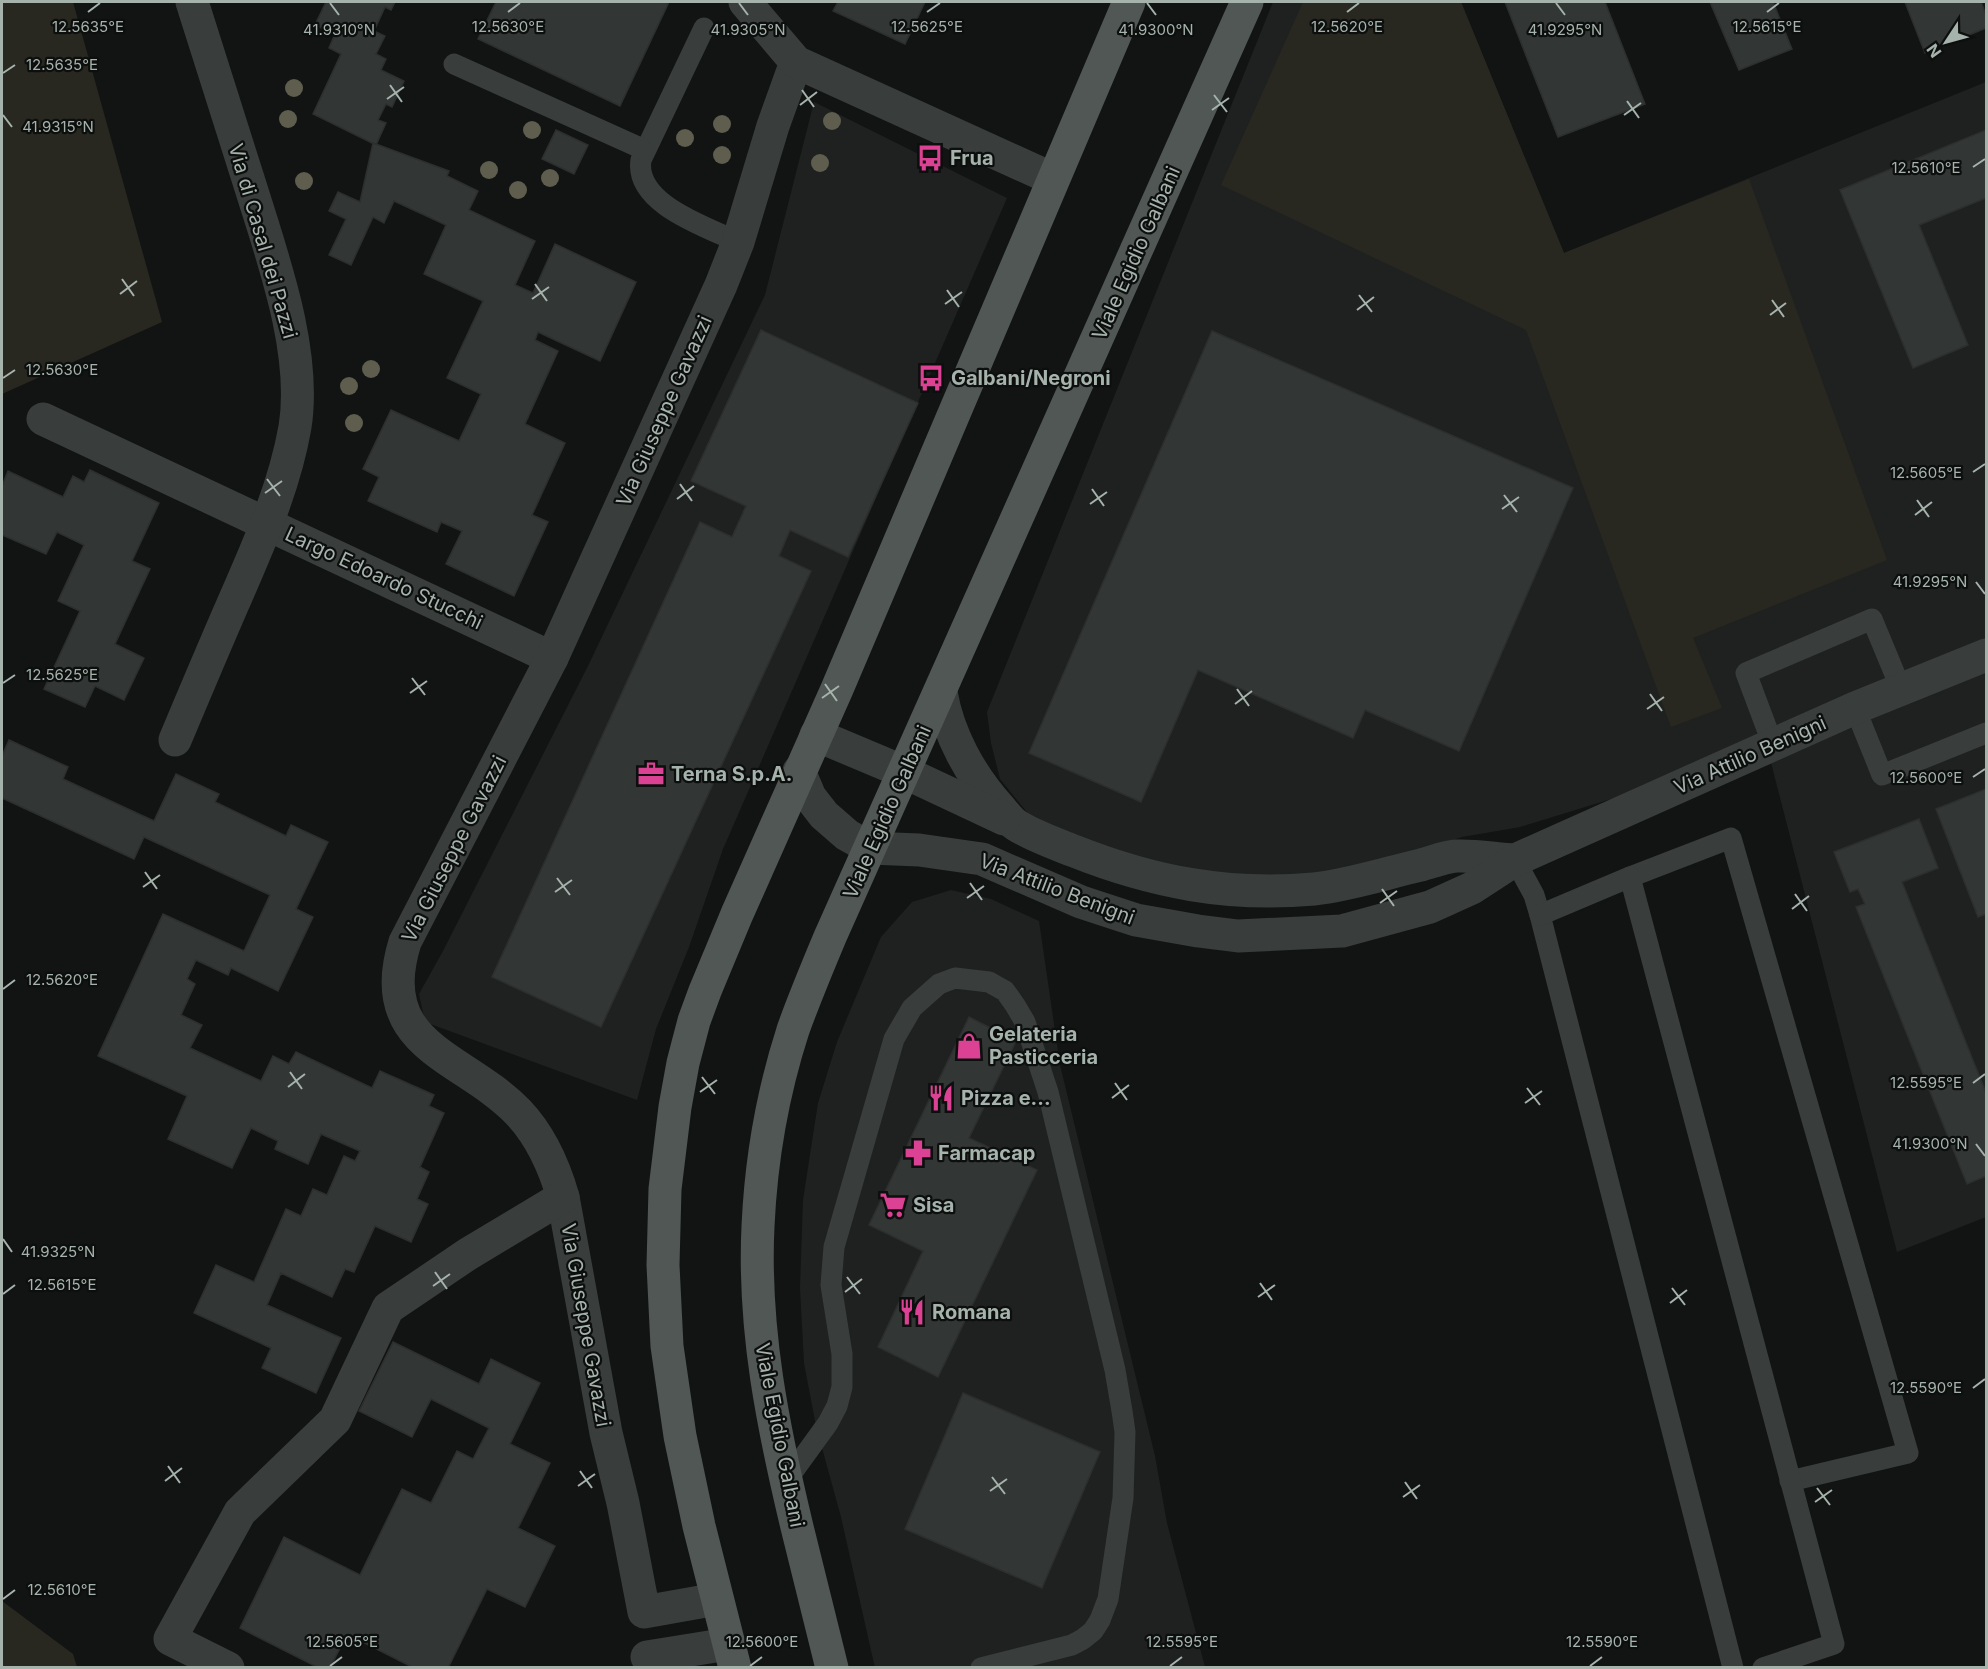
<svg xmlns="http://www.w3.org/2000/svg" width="1988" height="1669" viewBox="0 0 1988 1669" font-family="Inter,sans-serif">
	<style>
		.built { fill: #1f2120 }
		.green { fill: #282821 }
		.building { fill: #323634; stroke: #2d2f2f; stroke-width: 1.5 }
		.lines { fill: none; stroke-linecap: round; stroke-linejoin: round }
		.service { stroke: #393d3c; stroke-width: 21 }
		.minor { stroke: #393d3c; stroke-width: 33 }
		.tertiary { stroke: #393d3c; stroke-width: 33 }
		.primary { stroke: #505754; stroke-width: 33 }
		.tree { fill: #5e5d4e }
		.ticks { fill: none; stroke: #a5b3ac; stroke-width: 2 }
		.labels { text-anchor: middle; stroke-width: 4.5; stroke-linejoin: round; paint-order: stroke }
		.poi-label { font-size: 20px; font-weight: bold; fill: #a5b3ac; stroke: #0d0f0e; text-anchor: start }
		.street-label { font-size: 20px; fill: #a5b3ac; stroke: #0d0f0e }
		.ticks-label { font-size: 15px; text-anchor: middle; fill: #a5b3ac; stroke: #0d0f0e; stroke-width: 4.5; stroke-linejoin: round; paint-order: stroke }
	</style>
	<rect width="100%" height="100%" fill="#121413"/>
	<g class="built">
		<path d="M 1273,2 L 1461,2 L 1564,253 L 1986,82 L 1986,1217 L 1897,1252 L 1768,751 L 1520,827 L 1462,837 L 1418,852 L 1359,867 L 1285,877 L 1209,875 L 1139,859 L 1034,821 L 1000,779 L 991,743 L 987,712 Z"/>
		<path d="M 814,102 L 1007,198 L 723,849 L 689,947 L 656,1029 L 637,1100 L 425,1022 L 419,994 L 443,951 L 588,666 L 765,295 Z"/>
		<path d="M 951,890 L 991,899 L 1039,921 L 1060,1065 L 1155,1456 L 1167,1523 L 1205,1667 L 875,1668 L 841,1517 L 816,1426 L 804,1363 L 800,1288 L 803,1200 L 818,1103 L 837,1042 L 881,937 L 912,902 Z"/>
	</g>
	<g class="green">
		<path d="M 2,2 L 73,2 L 162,322 L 2,394 Z"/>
		<path d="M 1303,2 L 1461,2 L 1564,253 L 1749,179 L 1887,560 L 1693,638 L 1722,708 L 1671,727 L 1526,330 L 1221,185 Z"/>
		<path d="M 2,1601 L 73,1654 L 77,1667 L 2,1667 Z"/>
	</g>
	<g class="building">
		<path d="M 326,2 L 395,2 L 391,10 L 385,7 L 374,31 L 385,36 L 376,54 L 386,59 L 381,70 L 404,81 L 392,107 L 386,104 L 378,120 L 386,123 L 376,145 L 313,114 L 341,54 L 329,48 L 335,34 L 315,25 Z"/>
		<path d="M 496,2 L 669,2 L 620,106 L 478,39 Z"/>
		<path d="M 838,2 L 925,2 L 905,44 L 833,11 Z"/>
		<path d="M 1505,2 L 1605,2 L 1645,104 L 1558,137 Z"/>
		<path d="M 1710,2 L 1773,2 L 1792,49 L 1739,70 Z"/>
		<path d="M 1905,2 L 1981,2 L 1986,15 L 1986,28 L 1925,53 Z"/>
		<path d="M 556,130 L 588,145 L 574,174 L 542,159 Z"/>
		<path d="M 1986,130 L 1986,198 L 1919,225 L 1968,345 L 1913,368 L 1840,190 Z"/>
		<path d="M 373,143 L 449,171 L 447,176 L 478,191 L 469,210 L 535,241 L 515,285 L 533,293 L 555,244 L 636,282 L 600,361 L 538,332 L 535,340 L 558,351 L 525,424 L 565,443 L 532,515 L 548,522 L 514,596 L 446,564 L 462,531 L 441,522 L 437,532 L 368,501 L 379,477 L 363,469 L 391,410 L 459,441 L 481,394 L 447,378 L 483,301 L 424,274 L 446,225 L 394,201 L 384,223 L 373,217 L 351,265 L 329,255 L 346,219 L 329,211 L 338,192 L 360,202 Z"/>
		<path d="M 761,330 L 918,403 L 848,557 L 790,530 L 779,556 L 811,571 L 601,1027 L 492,977 L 700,522 L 732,537 L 746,506 L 691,481 Z"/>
		<path d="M 1212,331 L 1573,488 L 1459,751 L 1365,710 L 1353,738 L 1198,670 L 1141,802 L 1029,753 Z"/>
		<path d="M 90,470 L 159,503 L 132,561 L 150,569 L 115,644 L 144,658 L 124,700 L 95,686 L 85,707 L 44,689 L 80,611 L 58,601 L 84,545 L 57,532 L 46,554 L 2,535 L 2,486 L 8,471 L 63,497 L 73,476 L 84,482 Z"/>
		<path d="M 9,740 L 68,767 L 63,779 L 154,821 L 176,774 L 219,794 L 215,802 L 286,836 L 291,825 L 328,842 L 296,909 L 313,917 L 278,991 L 231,968 L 228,975 L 196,960 L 187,979 L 195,984 L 181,1015 L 202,1025 L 190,1048 L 261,1081 L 273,1056 L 289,1064 L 296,1052 L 372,1088 L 380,1071 L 434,1095 L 429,1106 L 444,1113 L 420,1167 L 429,1172 L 417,1199 L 428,1204 L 411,1242 L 375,1226 L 354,1272 L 345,1269 L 332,1297 L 281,1273 L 267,1305 L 341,1338 L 316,1393 L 262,1368 L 271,1348 L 194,1313 L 216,1265 L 254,1282 L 286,1209 L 301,1216 L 313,1189 L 327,1195 L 344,1156 L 355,1161 L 360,1151 L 321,1134 L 308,1164 L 275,1149 L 278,1141 L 251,1128 L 232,1168 L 168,1139 L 187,1096 L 98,1056 L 163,914 L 244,951 L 270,895 L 144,837 L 134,859 L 2,798 L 2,756 Z"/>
		<path d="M 1986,789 L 1986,914 L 1978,917 L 1936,809 Z"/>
		<path d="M 1919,819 L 1938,868 L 1902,882 L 1986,1093 L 1986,1176 L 1967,1184 L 1856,907 L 1865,904 L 1858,889 L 1850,892 L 1834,852 Z"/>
		<path d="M 969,1017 L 1016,1041 L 969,1138 L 1037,1170 L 938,1377 L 878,1347 L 923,1251 L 869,1225 Z"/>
		<path d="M 393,1342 L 479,1384 L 491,1359 L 540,1383 L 510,1444 L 550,1463 L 518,1528 L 555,1546 L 525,1607 L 487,1589 L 448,1668 L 414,1668 L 347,1634 L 330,1668 L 319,1668 L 240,1628 L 284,1537 L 360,1575 L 402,1489 L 431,1503 L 457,1451 L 473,1459 L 489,1428 L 431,1399 L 412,1437 L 359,1411 Z"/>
		<path d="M 963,1393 L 1100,1452 L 1042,1588 L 905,1529 Z"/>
	</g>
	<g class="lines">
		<g class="service">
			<path d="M 704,28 L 641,160 C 634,204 707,227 738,242"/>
			<path d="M 454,64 L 645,150"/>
			<path d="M 1855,708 L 1882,775 L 1986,733"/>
			<path d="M 1773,745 L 1746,673 L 1872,619 L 1901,689"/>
			<path d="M 1515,860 L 1534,895 L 1540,915 L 1733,1668"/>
			<path d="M 1630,877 L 1731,838 L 1908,1453 L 1790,1481"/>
			<path d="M 1540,915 L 1630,877 L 1834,1644 L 1763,1668"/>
			<path d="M 786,1481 L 828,1423 L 837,1406 L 842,1387 L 842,1354 L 831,1285 L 834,1247 L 894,1039 L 912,1008 L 939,984 L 955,978 L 989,982 L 1005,991 L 1015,1005 L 1025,1022 L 1048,1092 L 1115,1370 L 1122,1411 L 1125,1432 L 1123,1498 L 1108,1599 L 1100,1620 L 1093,1631 L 1083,1639 L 1072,1645 L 981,1668"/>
		</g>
		<g class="minor">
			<path d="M 43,419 L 552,658"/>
			<path d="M 941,692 C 948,735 971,776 1000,808 C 1005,814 1010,821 1016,825 C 1033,836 1054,843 1074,851 C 1152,882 1229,897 1314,889 C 1350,885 1386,873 1421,865 C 1432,862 1445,857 1456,856 C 1475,855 1496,859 1515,860"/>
			<path d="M 816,735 L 904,772 L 1004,819"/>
			<path d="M 175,740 C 196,690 217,640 239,590 C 262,537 285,484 295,427 C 307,352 273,259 251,188 C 231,126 212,64 192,2"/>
			<path d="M 799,771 L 810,797 L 824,815 L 847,835 L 870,848 L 919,850 L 982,859 L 1081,902 L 1136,920 L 1198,931 L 1238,936 L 1342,931 L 1430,907 L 1472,888 L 1515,860 L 1855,708 L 1986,655"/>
			<path d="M 717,1599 L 644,1612 L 623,1503 L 606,1433 L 563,1197 C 554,1166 540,1135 518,1112 C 463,1055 372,1047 405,942 L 552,658 L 721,285 L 738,242 L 773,126 L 796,62"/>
			<path d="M 647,1657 L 728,1644"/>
			<path d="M 228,1668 L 170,1639 L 240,1512 L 335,1420 L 388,1308 L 468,1254 L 563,1197"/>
		</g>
		<path class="tertiary" d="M 745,2 L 796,62 L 1053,179"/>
		<g class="primary">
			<path d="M 735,1668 L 699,1526 L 680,1436 L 667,1346 L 663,1265 L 665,1189 L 675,1107 L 683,1063 L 694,1021 L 705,991 L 737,914 L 837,689 L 1129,2"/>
			<path d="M 832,1668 C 820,1621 809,1574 797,1527 C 773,1427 753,1329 758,1226 C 761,1161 773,1092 793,1030 C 804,999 817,968 830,937 L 1247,2"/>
		</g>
	</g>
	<g class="tree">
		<circle cx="294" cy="88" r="9"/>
		<circle cx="288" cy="119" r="9"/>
		<circle cx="832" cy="121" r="9"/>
		<circle cx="722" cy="124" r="9"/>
		<circle cx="532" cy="130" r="9"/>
		<circle cx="685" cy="138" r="9"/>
		<circle cx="722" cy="155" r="9"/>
		<circle cx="820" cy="163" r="9"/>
		<circle cx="489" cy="170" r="9"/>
		<circle cx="550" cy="178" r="9"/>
		<circle cx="304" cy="181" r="9"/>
		<circle cx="518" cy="190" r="9"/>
		<circle cx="371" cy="369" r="9"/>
		<circle cx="349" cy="386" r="9"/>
		<circle cx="354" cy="423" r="9"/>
	</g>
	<path class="ticks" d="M 330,3 L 339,15M 739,3 L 748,15M 1147,3 L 1156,15M 1556,3 L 1565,15M 88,12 L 100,3M 508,12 L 520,3M 927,12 L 940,3M 1347,12 L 1359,3M 1767,12 L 1779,3M 3,73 L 15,65M 390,85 L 402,102M 802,90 L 814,107M 1214,95 L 1227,112M 387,99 L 404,87M 1627,101 L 1639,118M 800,105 L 817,92M 1212,110 L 1229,98M 3,115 L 12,127M 1624,115 L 1641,103M 1973,167 L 1985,159M 122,279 L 134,296M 535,284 L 547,301M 947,290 L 959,307M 120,294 L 137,281M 1359,295 L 1372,312M 532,299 L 549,287M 1772,300 L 1784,317M 945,304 L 962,292M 1357,310 L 1374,297M 1770,315 L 1786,303M 3,378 L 15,370M 1973,472 L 1985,464M 267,479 L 280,496M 680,484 L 692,501M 1092,489 L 1104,506M 265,493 L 282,481M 1504,495 L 1517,512M 677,499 L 694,486M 1917,500 L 1929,517M 1090,504 L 1107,492M 1502,509 L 1519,497M 1915,515 L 1932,502M 1976,582 L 1985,594M 412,678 L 425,695M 3,683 L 15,675M 825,684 L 837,701M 1237,689 L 1249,706M 410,693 L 427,681M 1650,694 L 1662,711M 822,698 L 839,686M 1235,704 L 1252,691M 1647,709 L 1664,697M 1973,777 L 1985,769M 145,872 L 157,889M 557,878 L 570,895M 970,883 L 982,900M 143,887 L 160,875M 1382,889 L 1394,906M 555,892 L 572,880M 1795,894 L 1807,911M 967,898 L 984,886M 1380,903 L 1397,891M 1792,909 L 1809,896M 3,989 L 15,980M 290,1072 L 302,1089M 702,1077 L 715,1094M 1115,1083 L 1127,1100M 1973,1083 L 1985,1074M 288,1087 L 305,1074M 1527,1088 L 1540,1105M 700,1092 L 717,1080M 1112,1098 L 1129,1085M 1525,1103 L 1542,1091M 1976,1144 L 1985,1156M 3,1239 L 12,1252M 435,1272 L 447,1289M 847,1277 L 860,1294M 1260,1283 L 1272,1300M 433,1286 L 450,1274M 1672,1288 L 1685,1305M 845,1292 L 862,1279M 3,1294 L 15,1285M 1258,1297 L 1275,1285M 1670,1303 L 1687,1290M 1973,1388 L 1985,1379M 168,1466 L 180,1483M 580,1471 L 592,1488M 992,1477 L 1005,1494M 165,1481 L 182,1468M 1405,1482 L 1417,1499M 578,1486 L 595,1474M 1817,1488 L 1830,1505M 990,1491 L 1007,1479M 1403,1497 L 1420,1485M 1815,1502 L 1832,1490M 3,1599 L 15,1590M 330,1666 L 342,1657M 750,1666 L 762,1657M 1170,1666 L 1182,1657M 1590,1666 L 1602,1657"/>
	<defs>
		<g id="bus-bare" transform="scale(2.07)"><path d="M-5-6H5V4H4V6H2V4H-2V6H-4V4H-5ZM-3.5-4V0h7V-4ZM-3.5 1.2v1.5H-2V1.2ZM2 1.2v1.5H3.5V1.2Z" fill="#dc4293" stroke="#0d0f0e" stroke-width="2.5" paint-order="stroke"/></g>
		<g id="office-bare" transform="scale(2.07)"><path d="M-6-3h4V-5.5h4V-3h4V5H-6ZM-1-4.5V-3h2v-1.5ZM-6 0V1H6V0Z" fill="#dc4293" stroke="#0d0f0e" stroke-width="2.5" paint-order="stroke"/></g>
		<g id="shop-bare" transform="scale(2.07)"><path d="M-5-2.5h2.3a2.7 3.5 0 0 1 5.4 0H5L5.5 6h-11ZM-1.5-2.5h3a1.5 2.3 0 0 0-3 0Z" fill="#dc4293" stroke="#0d0f0e" stroke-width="2.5" paint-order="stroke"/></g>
		<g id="restaurant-bare" transform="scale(2.07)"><path d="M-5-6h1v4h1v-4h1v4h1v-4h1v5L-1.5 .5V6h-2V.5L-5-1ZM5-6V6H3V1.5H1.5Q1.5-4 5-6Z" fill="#dc4293" stroke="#0d0f0e" stroke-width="2.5" paint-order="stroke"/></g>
		<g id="pharmacy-bare" transform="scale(2.07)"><path d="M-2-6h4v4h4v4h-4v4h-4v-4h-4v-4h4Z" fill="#dc4293" stroke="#0d0f0e" stroke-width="2.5" paint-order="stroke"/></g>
		<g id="supermarket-bare" transform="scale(2.07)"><path d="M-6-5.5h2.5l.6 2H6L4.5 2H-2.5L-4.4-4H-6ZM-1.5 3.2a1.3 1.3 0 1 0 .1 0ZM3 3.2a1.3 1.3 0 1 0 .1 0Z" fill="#dc4293" stroke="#0d0f0e" stroke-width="2.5" paint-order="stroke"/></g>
	</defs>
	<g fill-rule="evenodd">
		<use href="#bus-bare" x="930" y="158"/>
		<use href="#bus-bare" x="931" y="378"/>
		<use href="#office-bare" x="651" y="774"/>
		<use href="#shop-bare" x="969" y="1046"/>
		<use href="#restaurant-bare" x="941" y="1098"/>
		<use href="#pharmacy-bare" x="918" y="1153"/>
		<use href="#supermarket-bare" x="893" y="1205"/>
		<use href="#restaurant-bare" x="912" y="1312"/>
	</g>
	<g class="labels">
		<g class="poi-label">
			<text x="950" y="165">Frua</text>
			<text x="951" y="385">Galbani/Negroni</text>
			<text x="671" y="781">Terna S.p.A.</text>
			<text x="989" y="1041">Gelateria<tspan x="989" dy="23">Pasticceria</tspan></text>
			<text x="961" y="1105">Pizza e...</text>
			<text x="938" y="1160">Farmacap</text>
			<text x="913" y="1212">Sisa</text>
			<text x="932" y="1319">Romana</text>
		</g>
		<g class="street-label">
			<text transform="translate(263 241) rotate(74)" y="7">Via di Casal dei Pazzi</text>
			<text transform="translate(1136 253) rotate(-66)" y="7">Viale Egidio Galbani</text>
			<text transform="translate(664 411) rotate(-66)" y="7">Via Giuseppe Gavazzi</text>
			<text transform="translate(384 578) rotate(25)" y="7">Largo Edoardo Stucchi</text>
			<text transform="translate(1750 755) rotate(-24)" y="7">Via Attilio Benigni</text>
			<text transform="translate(887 812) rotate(-66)" y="7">Viale Egidio Galbani</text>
			<text transform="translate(454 849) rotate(-63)" y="7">Via Giuseppe Gavazzi</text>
			<text transform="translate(1057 889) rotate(21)" y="7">Via Attilio Benigni</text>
			<text transform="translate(586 1325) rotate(80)" y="7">Via Giuseppe Gavazzi</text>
			<text transform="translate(780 1435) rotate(79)" y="7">Viale Egidio Galbani</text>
		</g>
	</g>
	<g class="ticks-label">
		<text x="88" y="32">12.5635°E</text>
		<text x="508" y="32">12.5630°E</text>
		<text x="927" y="32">12.5625°E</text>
		<text x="1347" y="32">12.5620°E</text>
		<text x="1767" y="32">12.5615°E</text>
		<text x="339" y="35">41.9310°N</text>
		<text x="748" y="35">41.9305°N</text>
		<text x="1156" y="35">41.9300°N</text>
		<text x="1565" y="35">41.9295°N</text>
		<text x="62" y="70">12.5635°E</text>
		<text x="58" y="132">41.9315°N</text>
		<text x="1926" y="173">12.5610°E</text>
		<text x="62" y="375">12.5630°E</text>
		<text x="1926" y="478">12.5605°E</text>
		<text x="1930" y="587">41.9295°N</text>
		<text x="62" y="680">12.5625°E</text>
		<text x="1926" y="783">12.5600°E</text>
		<text x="62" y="985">12.5620°E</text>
		<text x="1926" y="1088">12.5595°E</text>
		<text x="1930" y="1149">41.9300°N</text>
		<text x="58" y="1257">41.9325°N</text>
		<text x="62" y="1290">12.5615°E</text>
		<text x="1926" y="1393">12.5590°E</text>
		<text x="62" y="1595">12.5610°E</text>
		<text x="342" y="1647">12.5605°E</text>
		<text x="762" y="1647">12.5600°E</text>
		<text x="1182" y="1647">12.5595°E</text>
		<text x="1602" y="1647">12.5590°E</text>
	</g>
	<rect width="1988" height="1669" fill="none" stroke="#a5b3ac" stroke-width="6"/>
	<g transform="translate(1946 42) rotate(234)" stroke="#0d0f0e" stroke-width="4.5" paint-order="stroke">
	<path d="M0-4.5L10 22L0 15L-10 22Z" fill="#a5b3ac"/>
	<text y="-9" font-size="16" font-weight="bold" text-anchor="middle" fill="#a5b3ac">N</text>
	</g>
</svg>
